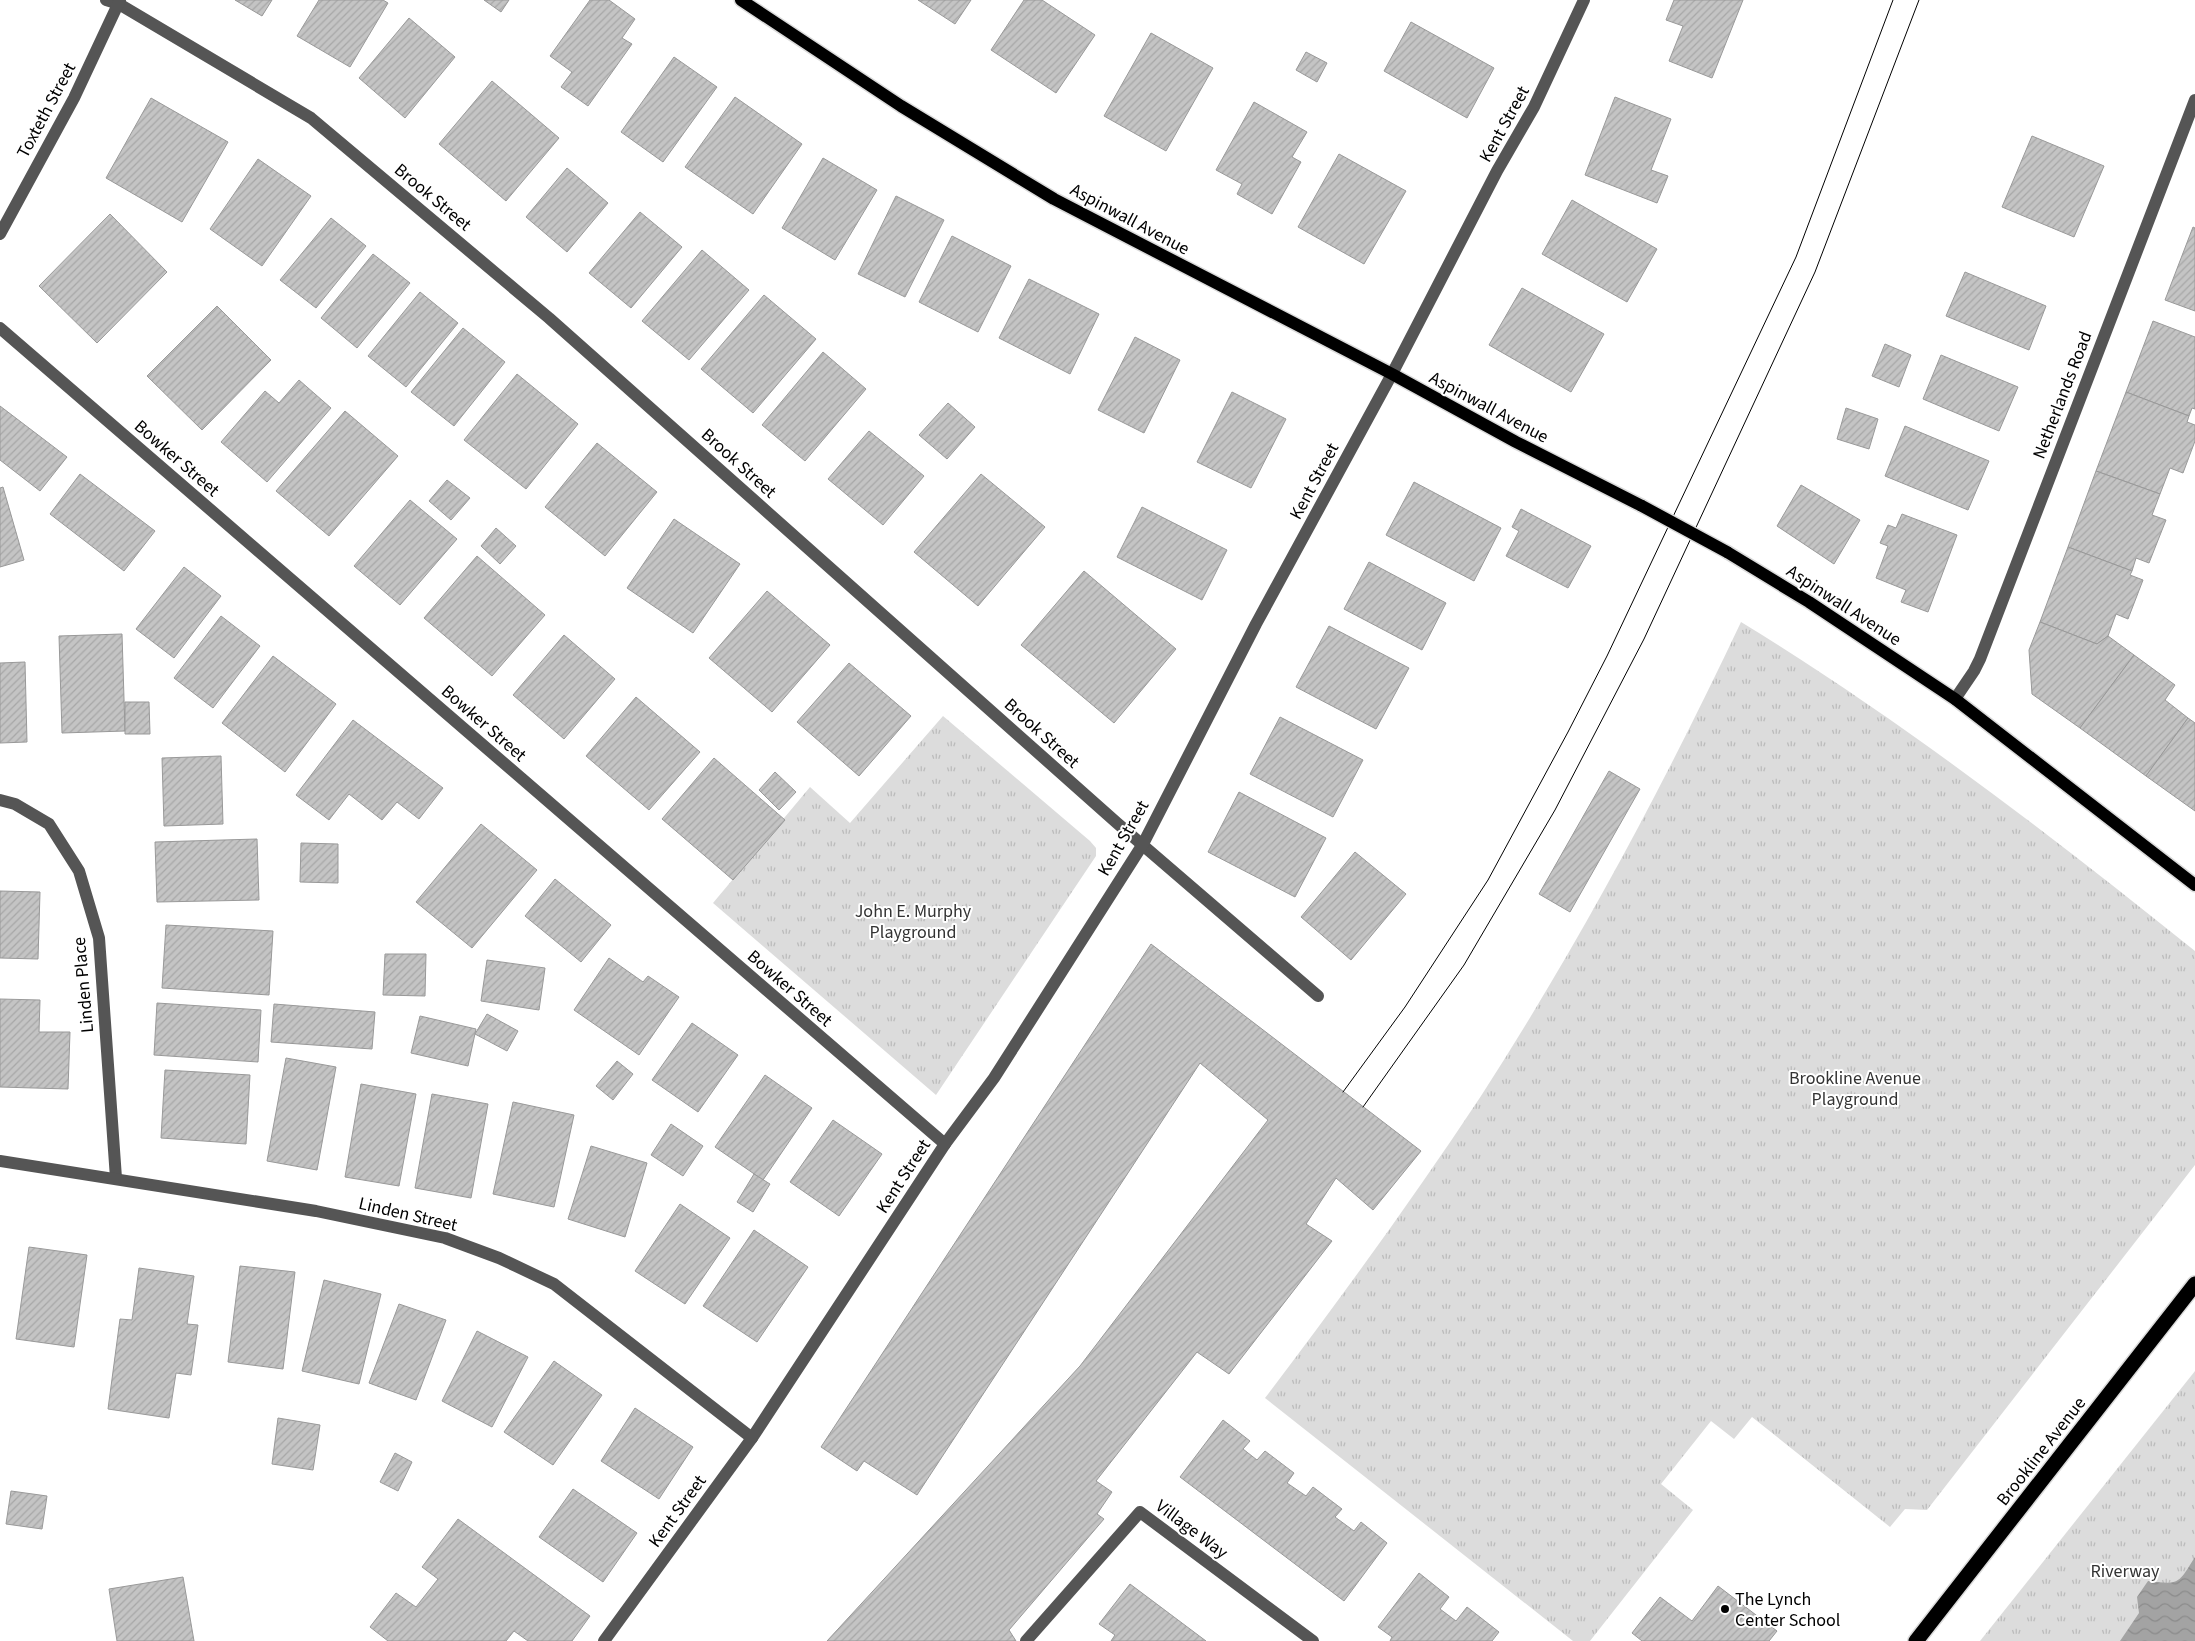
<svg xmlns="http://www.w3.org/2000/svg" width="2195" height="1641" viewBox="0 0 2195 1641" font-family="'Source Sans 3',sans-serif">
	<style>
		.park { fill: url(#park-tufts) }
		.water { fill: url(#water-waves) }
		.building { fill: url(#building-hatch); stroke: #999 }
		.lines { fill: none; stroke-linecap: round; stroke-linejoin: round }
		.major-casing { stroke: #dbdbdb; stroke-width: 15 }
		.highway-casing { stroke: #dbdbdb; stroke-width: 18 }
		.minor { stroke: #555; stroke-width: 12 }
		.major { stroke: #000; stroke-width: 12 }
		.highway { stroke: #000; stroke-width: 15 }
		.tram { stroke: #000; stroke-width: 1 }
		.major-bridge-casing { stroke: #dbdbdb; stroke-width: 15; stroke-linecap: butt }
		.major-bridge { stroke: #000; stroke-width: 12 }
		.poi-dot { fill: #000; stroke: #fff; stroke-width: 2 }
		.labels { text-anchor: middle; stroke-width: 4; stroke-linejoin: round; paint-order: stroke }
		.street-label { font-size: 18px; fill: #000; stroke: #fff }
		.park-label { font-size: 18px; fill: #333; stroke: #fff }
		.poi-label { font-size: 18px; fill: #000; stroke: #fff; text-anchor: start }
	</style>
	<defs>
		<pattern id="park-tufts" width="24" height="20" patternUnits="userSpaceOnUse" patternTransform="scale(1.25)"><rect width="24" height="20" fill="#dcdcdc"/><path d="M3 7l-1-3M5 7V3M7 7l1-3M15 17l-1-3M17 17v-4M19 17l1-3" fill="none" stroke="#bbb"/></pattern>
		<pattern id="water-waves" width="16" height="10" patternUnits="userSpaceOnUse" patternTransform="scale(1.25)"><rect width="16" height="10" fill="#a3a3a3"/><path d="M0 5q4-4 8 0t8 0" fill="none" stroke="#8b8b8b"/></pattern>
		<pattern id="building-hatch" width="6" height="6" patternUnits="userSpaceOnUse" patternTransform="scale(1.25)"><rect width="6" height="6" fill="#c4c4c4"/><path d="M-1 1l2-2M0 6l6-6M5 7l2-2" fill="none" stroke="#a7a7a7"/></pattern>
	</defs>
	<rect width="100%" height="100%" fill="#fff"/>
	<g class="park">
		<path d="M 1741,622 C 1901,720 2049,834 2195,951 L 2195,1165 L 1927,1510 L 1905,1509 L 1890,1527 L 1752,1417 L 1734,1439 L 1711,1421 L 1661,1484 L 1693,1510 L 1590,1641 L 1573,1641 L 1265,1398 C 1340,1299 1413,1199 1481,1096 C 1579,944 1664,785 1741,622 Z"/>
		<path d="M 943,716 L 1090,841 L 1096,848 L 1096,856 L 936,1095 L 713,903 L 810,787 L 850,823 Z"/>
		<path d="M 2195,1371 L 2195,1641 L 1980,1641 Z"/>
	</g>
	<path class="water" d="M 2195,1557 L 2195,1641 L 2120,1641 L 2139,1613 L 2137,1597 L 2148,1581 C 2180,1585 2178,1584 2195,1557 Z"/>
	<g class="building">
		<path d="M 235,0 L 272,0 L 262,16 Z"/>
		<path d="M 319,0 L 383,0 L 388,3 L 350,67 L 297,36 Z"/>
		<path d="M 484,0 L 509,0 L 501,12 Z"/>
		<path d="M 590,0 L 609,0 L 635,19 L 622,38 L 632,44 L 588,106 L 561,87 L 572,72 L 550,56 Z"/>
		<path d="M 918,0 L 971,0 L 955,24 Z"/>
		<path d="M 1024,0 L 1042,0 L 1095,35 L 1056,93 L 991,50 Z"/>
		<path d="M 1674,0 L 1743,0 L 1712,78 L 1669,61 L 1683,26 L 1666,20 Z"/>
		<path d="M 409,18 L 455,57 L 405,118 L 359,78 Z"/>
		<path d="M 1411,22 L 1494,68 L 1467,118 L 1384,71 Z"/>
		<path d="M 1151,33 L 1213,68 L 1166,151 L 1104,116 Z"/>
		<path d="M 1306,52 L 1327,63 L 1317,82 L 1296,70 Z"/>
		<path d="M 674,57 L 717,87 L 663,162 L 621,132 Z"/>
		<path d="M 492,81 L 559,138 L 506,201 L 439,144 Z"/>
		<path d="M 735,97 L 802,144 L 753,214 L 685,167 Z"/>
		<path d="M 1615,97 L 1671,119 L 1651,170 L 1668,176 L 1657,203 L 1585,175 Z"/>
		<path d="M 151,98 L 228,142 L 182,222 L 106,178 Z"/>
		<path d="M 1254,102 L 1307,132 L 1292,157 L 1301,162 L 1272,214 L 1237,194 L 1242,184 L 1216,170 Z"/>
		<path d="M 2032,136 L 2104,166 L 2074,237 L 2002,207 Z"/>
		<path d="M 1339,154 L 1406,191 L 1364,264 L 1298,227 Z"/>
		<path d="M 823,158 L 877,190 L 835,260 L 782,228 Z"/>
		<path d="M 258,159 L 311,196 L 262,266 L 210,229 Z"/>
		<path d="M 567,168 L 608,203 L 567,252 L 526,217 Z"/>
		<path d="M 896,196 L 944,220 L 905,297 L 858,274 Z"/>
		<path d="M 1572,200 L 1657,249 L 1627,302 L 1542,254 Z"/>
		<path d="M 640,212 L 682,247 L 631,308 L 589,273 Z"/>
		<path d="M 110,214 L 167,272 L 97,343 L 39,286 Z"/>
		<path d="M 331,218 L 366,246 L 316,308 L 280,280 Z"/>
		<path d="M 2193,227 L 2195,228 L 2195,311 L 2165,300 Z"/>
		<path d="M 952,236 L 1011,266 L 978,332 L 919,302 Z"/>
		<path d="M 702,250 L 749,290 L 689,360 L 642,321 Z"/>
		<path d="M 373,254 L 410,283 L 357,348 L 321,318 Z"/>
		<path d="M 1965,272 L 2046,306 L 2029,350 L 1946,316 Z"/>
		<path d="M 1029,279 L 1099,314 L 1070,374 L 999,338 Z"/>
		<path d="M 1522,288 L 1604,334 L 1571,392 L 1489,345 Z"/>
		<path d="M 420,292 L 458,323 L 406,387 L 368,356 Z"/>
		<path d="M 764,295 L 816,339 L 753,413 L 701,369 Z"/>
		<path d="M 217,306 L 271,360 L 202,430 L 147,376 Z"/>
		<path d="M 2153,321 L 2195,337 L 2195,409 L 2192,408 L 2189,416 L 2126,392 Z"/>
		<path d="M 463,328 L 505,362 L 454,426 L 411,392 Z"/>
		<path d="M 1135,337 L 1180,360 L 1144,433 L 1098,410 Z"/>
		<path d="M 1885,344 L 1911,355 L 1899,387 L 1872,376 Z"/>
		<path d="M 823,352 L 866,389 L 805,461 L 762,425 Z"/>
		<path d="M 1941,355 L 2018,387 L 1999,431 L 1923,399 Z"/>
		<path d="M 517,374 L 578,424 L 526,489 L 464,440 Z"/>
		<path d="M 299,380 L 331,408 L 267,482 L 221,442 L 265,391 L 279,403 Z"/>
		<path d="M 1232,392 L 1286,419 L 1251,488 L 1197,462 Z"/>
		<path d="M 2126,392 L 2189,416 L 2187,422 L 2195,425 L 2195,441 L 2183,473 L 2170,468 L 2160,494 L 2096,471 Z"/>
		<path d="M 948,403 L 975,427 L 947,459 L 919,435 Z"/>
		<path d="M 0,406 L 67,457 L 40,491 L 0,460 Z"/>
		<path d="M 1846,408 L 1878,419 L 1869,449 L 1837,439 Z"/>
		<path d="M 345,411 L 398,456 L 329,536 L 276,491 Z"/>
		<path d="M 1905,426 L 1989,461 L 1968,510 L 1885,476 Z"/>
		<path d="M 869,431 L 924,476 L 883,525 L 828,479 Z"/>
		<path d="M 597,443 L 657,492 L 605,556 L 545,507 Z"/>
		<path d="M 2096,471 L 2160,494 L 2152,515 L 2166,520 L 2149,563 L 2136,558 L 2132,571 L 2068,547 Z"/>
		<path d="M 80,474 L 155,531 L 124,571 L 50,514 Z"/>
		<path d="M 981,474 L 1045,527 L 978,606 L 914,552 Z"/>
		<path d="M 447,480 L 470,498 L 451,520 L 429,501 Z"/>
		<path d="M 1414,482 L 1501,528 L 1474,581 L 1386,535 Z"/>
		<path d="M 1801,485 L 1860,520 L 1834,564 L 1777,526 Z"/>
		<path d="M 3,487 L 24,560 L 0,567 L 0,488 Z"/>
		<path d="M 410,500 L 457,539 L 400,605 L 354,566 Z"/>
		<path d="M 1142,507 L 1227,550 L 1202,600 L 1117,557 Z"/>
		<path d="M 1521,509 L 1591,546 L 1568,588 L 1506,556 L 1519,531 L 1512,527 Z"/>
		<path d="M 1902,514 L 1957,535 L 1928,612 L 1901,602 L 1906,590 L 1876,578 L 1888,546 L 1880,543 L 1888,525 L 1896,528 Z"/>
		<path d="M 674,519 L 740,564 L 693,633 L 627,588 Z"/>
		<path d="M 496,528 L 516,546 L 500,564 L 481,546 Z"/>
		<path d="M 2068,547 L 2132,571 L 2130,575 L 2143,580 L 2128,619 L 2116,614 L 2108,636 L 2097,644 L 2040,622 Z"/>
		<path d="M 477,556 L 545,615 L 492,676 L 424,618 Z"/>
		<path d="M 1369,562 L 1446,603 L 1422,650 L 1344,609 Z"/>
		<path d="M 184,567 L 221,596 L 174,658 L 136,629 Z"/>
		<path d="M 1084,571 L 1176,649 L 1114,723 L 1021,645 Z"/>
		<path d="M 767,591 L 830,645 L 772,712 L 709,658 Z"/>
		<path d="M 221,616 L 260,646 L 213,708 L 174,678 Z"/>
		<path d="M 2040,622 L 2097,644 L 2108,636 L 2134,655 L 2080,728 L 2032,694 L 2029,650 Z"/>
		<path d="M 1329,626 L 1409,668 L 1376,729 L 1296,687 Z"/>
		<path d="M 122,634 L 125,731 L 62,733 L 59,636 Z"/>
		<path d="M 564,635 L 615,679 L 564,739 L 513,695 Z"/>
		<path d="M 2134,655 L 2175,685 L 2165,700 L 2188,718 L 2146,776 L 2080,728 Z"/>
		<path d="M 273,656 L 336,704 L 285,772 L 222,723 Z"/>
		<path d="M 25,662 L 27,742 L 0,743 L 0,663 Z"/>
		<path d="M 849,663 L 911,716 L 859,776 L 797,722 Z"/>
		<path d="M 636,697 L 700,752 L 649,810 L 586,756 Z"/>
		<path d="M 125,702 L 149,702 L 150,734 L 125,734 Z"/>
		<path d="M 1280,717 L 1363,760 L 1333,817 L 1250,774 Z"/>
		<path d="M 2188,718 L 2195,723 L 2195,811 L 2146,776 Z"/>
		<path d="M 353,720 L 443,788 L 419,819 L 397,802 L 382,820 L 349,794 L 329,820 L 296,795 Z"/>
		<path d="M 221,756 L 223,824 L 164,826 L 162,758 Z"/>
		<path d="M 714,758 L 785,820 L 733,880 L 662,819 Z"/>
		<path d="M 1609,771 L 1640,789 L 1570,912 L 1539,894 Z"/>
		<path d="M 775,772 L 796,792 L 779,810 L 759,790 Z"/>
		<path d="M 1239,792 L 1326,838 L 1295,897 L 1208,852 Z"/>
		<path d="M 481,824 L 537,870 L 472,948 L 416,902 Z"/>
		<path d="M 257,839 L 259,900 L 157,902 L 155,842 Z"/>
		<path d="M 301,843 L 338,844 L 338,883 L 300,882 Z"/>
		<path d="M 1355,852 L 1406,894 L 1351,960 L 1301,917 Z"/>
		<path d="M 555,879 L 611,925 L 581,962 L 525,916 Z"/>
		<path d="M 0,891 L 40,892 L 38,959 L 0,958 Z"/>
		<path d="M 166,925 L 273,931 L 269,995 L 162,988 Z"/>
		<path d="M 1151,944 L 1421,1151 L 1373,1210 L 1336,1178 L 1306,1224 L 1332,1241 L 1229,1374 L 1197,1352 L 1096,1481 L 1112,1492 L 1097,1514 L 1104,1519 L 1009,1630 L 1016,1641 L 827,1641 L 1080,1366 L 1268,1120 L 1200,1063 L 917,1495 L 864,1461 L 857,1471 L 821,1447 Z"/>
		<path d="M 385,954 L 426,954 L 425,996 L 383,995 Z"/>
		<path d="M 609,958 L 643,982 L 648,976 L 679,997 L 639,1055 L 574,1010 Z"/>
		<path d="M 487,960 L 545,968 L 539,1010 L 481,1001 Z"/>
		<path d="M 0,999 L 40,1000 L 39,1032 L 70,1032 L 68,1089 L 0,1087 Z"/>
		<path d="M 157,1003 L 261,1010 L 258,1062 L 154,1055 Z"/>
		<path d="M 274,1004 L 375,1012 L 372,1049 L 271,1042 Z"/>
		<path d="M 487,1014 L 518,1031 L 507,1051 L 475,1034 Z"/>
		<path d="M 420,1016 L 476,1029 L 468,1066 L 411,1053 Z"/>
		<path d="M 692,1023 L 738,1055 L 698,1112 L 652,1080 Z"/>
		<path d="M 286,1058 L 336,1067 L 317,1170 L 267,1161 Z"/>
		<path d="M 617,1061 L 633,1074 L 613,1100 L 596,1086 Z"/>
		<path d="M 165,1070 L 250,1075 L 246,1144 L 161,1138 Z"/>
		<path d="M 765,1075 L 812,1108 L 763,1180 L 715,1147 Z"/>
		<path d="M 361,1084 L 416,1094 L 399,1186 L 345,1177 Z"/>
		<path d="M 432,1094 L 488,1104 L 471,1198 L 415,1188 Z"/>
		<path d="M 513,1102 L 574,1115 L 554,1207 L 493,1194 Z"/>
		<path d="M 833,1120 L 882,1154 L 839,1216 L 790,1182 Z"/>
		<path d="M 671,1124 L 703,1146 L 683,1176 L 651,1155 Z"/>
		<path d="M 591,1146 L 647,1163 L 625,1237 L 568,1219 Z"/>
		<path d="M 754,1174 L 770,1184 L 753,1212 L 737,1202 Z"/>
		<path d="M 680,1204 L 730,1238 L 685,1304 L 635,1271 Z"/>
		<path d="M 754,1230 L 808,1267 L 757,1342 L 703,1306 Z"/>
		<path d="M 29,1247 L 87,1255 L 74,1347 L 16,1339 Z"/>
		<path d="M 240,1266 L 295,1272 L 283,1369 L 228,1362 Z"/>
		<path d="M 139,1268 L 194,1276 L 187,1324 L 198,1325 L 191,1375 L 176,1373 L 169,1418 L 108,1409 L 120,1319 L 132,1320 Z"/>
		<path d="M 324,1280 L 381,1294 L 359,1384 L 302,1371 Z"/>
		<path d="M 399,1304 L 446,1320 L 416,1400 L 369,1383 Z"/>
		<path d="M 477,1331 L 528,1357 L 492,1427 L 442,1401 Z"/>
		<path d="M 554,1361 L 602,1395 L 553,1465 L 504,1432 Z"/>
		<path d="M 635,1408 L 693,1447 L 659,1499 L 601,1461 Z"/>
		<path d="M 278,1418 L 320,1425 L 313,1470 L 272,1464 Z"/>
		<path d="M 1223,1420 L 1250,1441 L 1243,1449 L 1257,1460 L 1265,1451 L 1294,1473 L 1287,1483 L 1306,1496 L 1313,1487 L 1342,1509 L 1335,1517 L 1354,1531 L 1361,1522 L 1387,1543 L 1344,1601 L 1180,1477 Z"/>
		<path d="M 395,1453 L 412,1462 L 398,1491 L 380,1482 Z"/>
		<path d="M 573,1489 L 637,1533 L 603,1582 L 539,1537 Z"/>
		<path d="M 11,1491 L 47,1496 L 42,1529 L 6,1524 Z"/>
		<path d="M 458,1519 L 590,1616 L 572,1641 L 528,1641 L 514,1631 L 506,1641 L 388,1641 L 370,1627 L 396,1593 L 416,1607 L 438,1579 L 422,1567 Z"/>
		<path d="M 1419,1573 L 1449,1597 L 1440,1609 L 1456,1621 L 1467,1607 L 1499,1632 L 1492,1641 L 1390,1641 L 1392,1637 L 1378,1627 Z"/>
		<path d="M 183,1577 L 194,1641 L 117,1641 L 109,1589 Z"/>
		<path d="M 1130,1584 L 1206,1641 L 1111,1641 L 1115,1635 L 1099,1624 Z"/>
		<path d="M 1718,1586 L 1777,1631 L 1769,1641 L 1642,1641 L 1632,1633 L 1660,1597 L 1692,1621 Z"/>
	</g>
	<g class="lines">
		<g class="major-casing">
			<g id="major">
				<path d="M 741,0 L 901,106 L 1054,199 L 1392,374 L 1516,442 L 1642,506"/>
				<path d="M 1727,552 L 1809,602 L 1955,699 L 2195,885"/>
			</g>
		</g>
		<g class="highway-casing">
			<path id="highway" d="M 1916,1641 L 2195,1284"/>
		</g>
		<g class="minor">
			<path d="M 106,0 L 119,4 L 311,118 L 549,318 L 1117,823 L 1318,996"/>
			<path d="M 0,234 L 74,98 L 120,0"/>
			<path d="M 0,328 L 945,1144"/>
			<path d="M 1955,699 L 1974,671 L 1980,659 L 2195,100"/>
			<path d="M 0,800 L 15,804 L 49,824 L 79,871 L 99,938 L 116,1178"/>
			<path d="M 0,1161 L 316,1211 L 445,1238 L 499,1258 L 554,1284 L 752,1438"/>
			<path d="M 604,1641 L 752,1438 L 945,1144 L 994,1078 L 1143,844 L 1256,624 L 1392,374 L 1497,171 L 1534,107 L 1584,0"/>
			<path d="M 1026,1641 L 1140,1512 L 1313,1641"/>
		</g>
		<use href="#major" class="major"/>
		<use href="#highway" class="highway"/>
		<g class="tram">
			<path d="M 1343,1092 L 1405,1007 L 1488,880 L 1568,732 L 1607,656 L 1796,257 L 1893,0"/>
			<path d="M 1363,1107 L 1464,965 L 1555,810 L 1644,639 L 1815,272 L 1919,0"/>
		</g>
		<g class="major-bridge-casing">
			<path id="major-bridge" d="M 1642,506 L 1727,552"/>
		</g>
		<use href="#major-bridge" class="major-bridge"/>
	</g>
	<circle class="poi-dot" cx="1725" cy="1609" r="5"/>
	<g class="labels">
		<g class="street-label">
			<text transform="translate(46 110) rotate(-62)" y="6">Toxteth Street</text>
			<text transform="translate(1504 124) rotate(-61)" y="6">Kent Street</text>
			<text transform="translate(433 197) rotate(40)" y="6">Brook Street</text>
			<text transform="translate(1130 219) rotate(28)" y="6">Aspinwall Avenue</text>
			<text transform="translate(2062 395) rotate(-69)" y="6">Netherlands Road</text>
			<text transform="translate(1489 407) rotate(28)" y="6">Aspinwall Avenue</text>
			<text transform="translate(177 458) rotate(41)" y="6">Bowker Street</text>
			<text transform="translate(739 463) rotate(42)" y="6">Brook Street</text>
			<text transform="translate(1314 481) rotate(-62)" y="6">Kent Street</text>
			<text transform="translate(1844 605) rotate(33)" y="6">Aspinwall Avenue</text>
			<text transform="translate(484 723) rotate(41)" y="6">Bowker Street</text>
			<text transform="translate(1042 733) rotate(42)" y="6">Brook Street</text>
			<text transform="translate(1123 838) rotate(-60)" y="6">Kent Street</text>
			<text transform="translate(83 985) rotate(-95)" y="6">Linden Place</text>
			<text transform="translate(790 988) rotate(41)" y="6">Bowker Street</text>
			<text transform="translate(903 1176) rotate(-57)" y="6">Kent Street</text>
			<text transform="translate(408 1214) rotate(13)" y="6">Linden Street</text>
			<text transform="translate(2041 1451) rotate(-52)" y="6">Brookline Avenue</text>
			<text transform="translate(677 1511) rotate(-54)" y="6">Kent Street</text>
			<text transform="translate(1192 1529) rotate(37)" y="6">Village Way</text>
		</g>
		<g class="park-label">
			<text x="913" y="917">John E. Murphy<tspan x="913" dy="21">Playground</tspan></text>
			<text x="1855" y="1084">Brookline Avenue<tspan x="1855" dy="21">Playground</tspan></text>
			<text x="2125" y="1577">Riverway</text>
		</g>
		<g class="poi-label">
			<text x="1735" y="1605">The Lynch<tspan x="1735" dy="21">Center School</tspan></text>
		</g>
	</g>
</svg>
